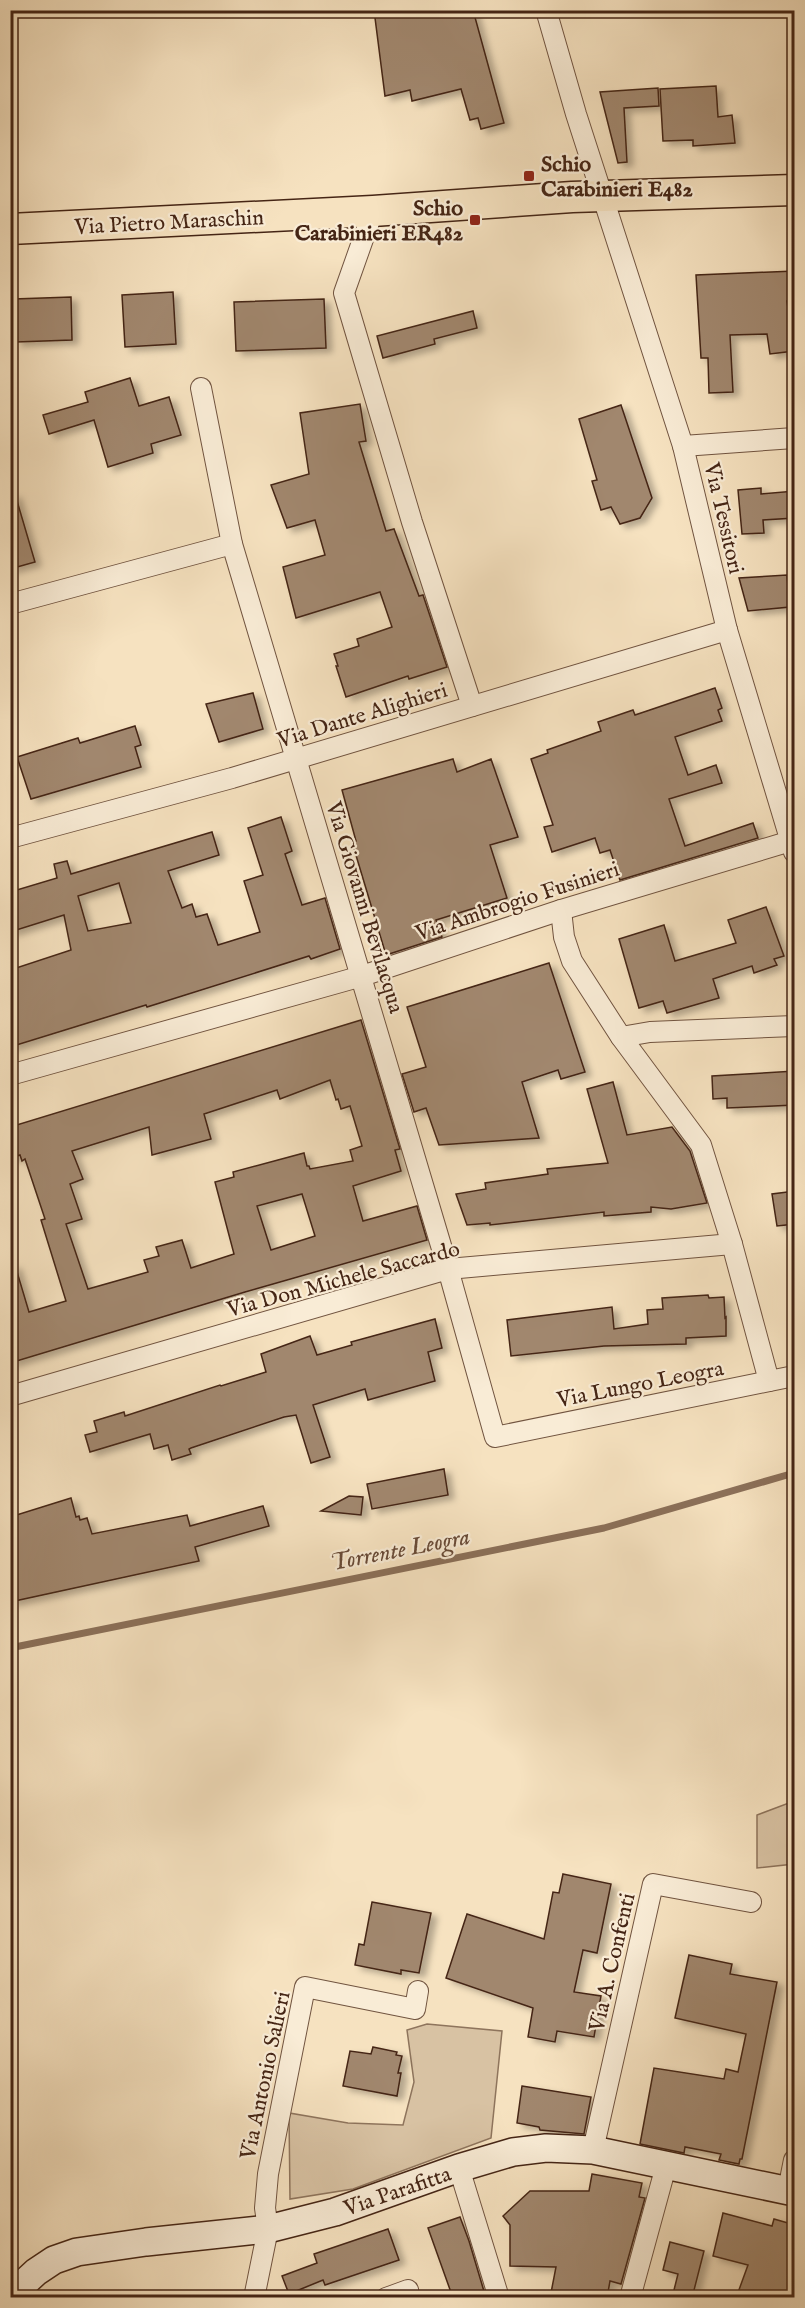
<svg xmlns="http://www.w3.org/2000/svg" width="805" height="2308" viewBox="0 0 805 2308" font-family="'IM FELL English',serif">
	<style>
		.green { fill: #d8c2a3; stroke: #8e745c; stroke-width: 1.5 }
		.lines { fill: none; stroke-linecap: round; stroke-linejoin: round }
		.stream { stroke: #8b7059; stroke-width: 7 }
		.building { fill: #a1876e; stroke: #452515; stroke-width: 1.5; fill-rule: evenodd; filter: url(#shadow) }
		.street-casing { stroke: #715440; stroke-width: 22 }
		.secondary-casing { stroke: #452515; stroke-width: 30 }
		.primary-casing { stroke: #452515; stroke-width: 33 }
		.street { stroke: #f9ecd6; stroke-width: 20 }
		.secondary { stroke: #f9ecd6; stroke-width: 27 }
		.primary { stroke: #f6e2c0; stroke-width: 30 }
		.poi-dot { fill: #8f2418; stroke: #f9ecd6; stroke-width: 2 }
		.labels { text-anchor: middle; stroke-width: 4.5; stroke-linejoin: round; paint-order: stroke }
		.poi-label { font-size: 22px; font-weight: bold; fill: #452515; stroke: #f9ecd6; text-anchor: start }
		.street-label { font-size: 22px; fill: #452515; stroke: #f9ecd6 }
		.water-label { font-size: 24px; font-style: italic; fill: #684a37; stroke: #f9ecd6 }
	</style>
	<defs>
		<filter id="shadow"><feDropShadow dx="6" dy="4" stdDeviation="3" flood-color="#0004"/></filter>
	</defs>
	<rect width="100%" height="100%" fill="#f6e2c0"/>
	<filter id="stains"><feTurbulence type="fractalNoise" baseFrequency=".00333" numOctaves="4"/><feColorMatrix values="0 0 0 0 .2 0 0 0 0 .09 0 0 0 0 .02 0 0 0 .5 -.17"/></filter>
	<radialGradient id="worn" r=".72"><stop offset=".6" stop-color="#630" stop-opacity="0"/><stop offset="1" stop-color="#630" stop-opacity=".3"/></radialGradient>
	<g class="green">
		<path d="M 794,1801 L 794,1864 L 757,1868 L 757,1815 Z"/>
		<path d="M 427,2024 L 502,2031 L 491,2138 L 353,2189 L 290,2199 L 289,2113 L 348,2123 L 403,2125 L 414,2082 L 407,2030 Z"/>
	</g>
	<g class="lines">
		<path class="stream" d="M 10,1648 L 604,1528 L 794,1473"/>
	</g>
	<g class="building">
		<path d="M 374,10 L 473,10 L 504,123 L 481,129 L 478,118 L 470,120 L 461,89 L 412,101 L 410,90 L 385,96 Z"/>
		<path d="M 716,86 L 718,117 L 732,115 L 735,143 L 693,146 L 693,140 L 663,141 L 660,89 Z"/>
		<path d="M 658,88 L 659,106 L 624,108 L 627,162 L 618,163 L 600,92 Z"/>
		<path d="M 795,271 L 795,301 L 787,301 L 794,351 L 770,354 L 767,334 L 730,335 L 733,392 L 709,393 L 708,358 L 701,358 L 696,275 Z"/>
		<path d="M 173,292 L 176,344 L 125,347 L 122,295 Z"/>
		<path d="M 71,297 L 72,340 L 16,342 L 14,299 Z"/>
		<path d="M 324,299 L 326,348 L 236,351 L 234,302 Z"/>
		<path d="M 473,311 L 477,328 L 434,339 L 435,344 L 383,358 L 377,336 Z"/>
		<path d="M 130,378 L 139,406 L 169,397 L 181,435 L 151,444 L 153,453 L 108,467 L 94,420 L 49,434 L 43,415 L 88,402 L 85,392 Z"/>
		<path d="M 360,404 L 366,441 L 359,442 L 386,531 L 394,529 L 419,596 L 423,595 L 447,667 L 409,679 L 408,676 L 346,697 L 336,666 L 338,666 L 334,654 L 359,646 L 357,639 L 392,627 L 380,592 L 296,618 L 283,567 L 325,555 L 315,520 L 287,528 L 271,485 L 309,474 L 300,413 Z"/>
		<path d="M 621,405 L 652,498 L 640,518 L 620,524 L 611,507 L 601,510 L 592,481 L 597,480 L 579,419 Z"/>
		<path d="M 761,488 L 761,494 L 795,491 L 795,518 L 763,520 L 764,533 L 742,534 L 738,490 Z"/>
		<path d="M 15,494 L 35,562 L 10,569 L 10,495 Z"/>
		<path d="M 787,575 L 790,607 L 748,611 L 739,578 Z"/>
		<path d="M 715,688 L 722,708 L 718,710 L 722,721 L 675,737 L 688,775 L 716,765 L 722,783 L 669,799 L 685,846 L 753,823 L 758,838 L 620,880 L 610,850 L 600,853 L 595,838 L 552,852 L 544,827 L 553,825 L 531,759 L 548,753 L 547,750 L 601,731 L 598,722 L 633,710 L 635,715 Z"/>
		<path d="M 253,693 L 263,729 L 219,742 L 206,704 Z"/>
		<path d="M 135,726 L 141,745 L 135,747 L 141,767 L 31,799 L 17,757 L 78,738 L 80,743 Z"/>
		<path d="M 453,759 L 457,772 L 491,759 L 518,837 L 490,845 L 507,898 L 436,920 L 442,937 L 386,955 L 352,842 L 356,841 L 342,790 Z"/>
		<path d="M 281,817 L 292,851 L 285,854 L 302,905 L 325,898 L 340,949 L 311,959 L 309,956 L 147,1007 L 146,1005 L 10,1047 L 10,970 L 71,950 L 64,915 L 10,932 L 10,892 L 57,878 L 54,864 L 67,861 L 71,874 L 212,832 L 219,855 L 168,871 L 182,908 L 192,904 L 196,917 L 207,914 L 218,945 L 260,932 L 244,881 L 263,875 L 248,828 ZM 119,883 L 131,923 L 88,931 L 78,896 Z"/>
		<path d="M 766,907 L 784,956 L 774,959 L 777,965 L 754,973 L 752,966 L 713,979 L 719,998 L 667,1013 L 663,1001 L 639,1008 L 619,939 L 664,925 L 675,961 L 736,943 L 728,920 Z"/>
		<path d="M 549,963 L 585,1072 L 561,1079 L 558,1070 L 522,1082 L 539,1138 L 439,1145 L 426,1108 L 414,1112 L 402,1074 L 426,1067 L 407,1007 Z"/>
		<path d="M 361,1020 L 400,1149 L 395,1150 L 401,1171 L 353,1186 L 363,1221 L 417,1206 L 427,1240 L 245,1292 L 10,1363 L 10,1266 L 15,1265 L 29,1312 L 66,1301 L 41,1220 L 45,1219 L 25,1159 L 22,1161 L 20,1155 L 10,1158 L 10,1127 ZM 330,1080 L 336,1100 L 338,1099 L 341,1109 L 350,1106 L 362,1146 L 350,1150 L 353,1161 L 310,1169 L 309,1166 L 307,1166 L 304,1153 L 233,1172 L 234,1177 L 215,1182 L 234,1254 L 191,1268 L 182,1240 L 156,1247 L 159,1256 L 144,1260 L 148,1272 L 88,1289 L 66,1224 L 82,1219 L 70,1184 L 83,1179 L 72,1151 L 149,1127 L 152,1155 L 211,1139 L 204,1114 L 277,1090 L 280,1099 ZM 302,1194 L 315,1236 L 271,1250 L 257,1206 Z"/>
		<path d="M 795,1071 L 795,1105 L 727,1108 L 727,1098 L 713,1099 L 712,1076 Z"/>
		<path d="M 613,1082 L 627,1135 L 672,1127 L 690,1151 L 707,1203 L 671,1209 L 651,1207 L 651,1212 L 604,1216 L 604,1212 L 490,1225 L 490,1223 L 467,1225 L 456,1194 L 486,1189 L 485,1183 L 548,1174 L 547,1169 L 608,1163 L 587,1089 Z"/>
		<path d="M 795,1191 L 795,1224 L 777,1226 L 772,1194 Z"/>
		<path d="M 708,1295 L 709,1298 L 724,1297 L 725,1318 L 726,1317 L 726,1336 L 686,1338 L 686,1344 L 604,1346 L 511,1356 L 507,1320 L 612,1307 L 614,1329 L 648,1324 L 647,1310 L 663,1309 L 662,1298 Z"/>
		<path d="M 435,1319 L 442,1348 L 428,1352 L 435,1381 L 368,1400 L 365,1389 L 313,1405 L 330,1457 L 311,1463 L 296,1415 L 284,1417 L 191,1448 L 189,1449 L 191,1454 L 172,1460 L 168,1445 L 154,1449 L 150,1434 L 90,1452 L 85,1435 L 97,1432 L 94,1421 L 124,1412 L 125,1416 L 220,1385 L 221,1386 L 266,1372 L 261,1354 L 310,1336 L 317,1355 L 352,1345 L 351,1342 Z"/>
		<path d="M 444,1469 L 448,1495 L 372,1509 L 367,1484 Z"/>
		<path d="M 349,1496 L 363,1497 L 361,1515 L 321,1511 Z"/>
		<path d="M 71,1498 L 76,1517 L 79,1516 L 80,1520 L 87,1518 L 92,1534 L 187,1515 L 190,1526 L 263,1506 L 269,1526 L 195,1547 L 199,1561 L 10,1602 L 10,1517 Z"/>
		<path d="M 563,1874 L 611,1884 L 597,1953 L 583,1950 L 574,1992 L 601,1996 L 594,2037 L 557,2031 L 555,2042 L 528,2037 L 533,2008 L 446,1978 L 467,1914 L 544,1939 L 553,1892 L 559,1893 Z"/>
		<path d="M 372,1902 L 431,1913 L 419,1973 L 401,1970 L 401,1974 L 355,1965 L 359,1944 L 364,1945 Z"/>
		<path d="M 689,1955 L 732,1964 L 730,1974 L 777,1982 L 742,2159 L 740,2159 L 739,2164 L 719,2160 L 721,2154 L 685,2147 L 684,2153 L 640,2144 L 654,2068 L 724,2079 L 726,2069 L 738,2072 L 746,2034 L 675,2018 Z"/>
		<path d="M 373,2047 L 397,2052 L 396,2055 L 402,2056 L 398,2073 L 401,2073 L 397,2096 L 343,2086 L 350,2051 L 371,2054 Z"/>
		<path d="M 522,2086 L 591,2097 L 584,2134 L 540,2130 L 539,2127 L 517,2123 Z"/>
		<path d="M 592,2174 L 642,2183 L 639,2197 L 645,2198 L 621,2284 L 610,2281 L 607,2298 L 550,2298 L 556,2267 L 510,2266 L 510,2225 L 503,2216 L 530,2191 L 589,2191 Z"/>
		<path d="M 723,2213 L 772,2226 L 774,2219 L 795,2225 L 795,2286 L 792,2298 L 736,2298 L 748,2265 L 713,2256 Z"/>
		<path d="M 460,2217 L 469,2241 L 486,2298 L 453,2298 L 428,2228 Z"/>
		<path d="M 388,2229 L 399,2260 L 325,2285 L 323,2280 L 289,2294 L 282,2276 L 317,2263 L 314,2254 Z"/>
		<path d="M 670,2242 L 704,2251 L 692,2298 L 672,2298 L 678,2274 L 663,2270 Z"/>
	</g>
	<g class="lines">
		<g class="street-casing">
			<g id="street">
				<path d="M 546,10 L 576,114 L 683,446 L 727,630 L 794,852"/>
				<path d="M 373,211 L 344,293 L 412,522 L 472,706"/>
				<path d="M 201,388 L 232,544 L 448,1269 L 495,1437 L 794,1376"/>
				<path d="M 683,446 L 794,438"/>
				<path d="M 10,604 L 232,544"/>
				<path d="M 10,838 L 232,778 L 727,630"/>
				<path d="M 561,910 L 564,937 L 572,961 L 621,1037 L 701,1145 L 732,1244 L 769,1381"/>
				<path d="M 621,1037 L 650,1032 L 794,1026"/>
				<path d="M 10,1075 L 362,976 L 561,910 L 794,840"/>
				<path d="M 10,1396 L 448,1269 L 732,1244"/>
				<path d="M 593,2150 L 653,1884 L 751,1902"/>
				<path d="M 459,2168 L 499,2298"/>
				<path d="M 788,2190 L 794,2160"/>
				<path d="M 254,2298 L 268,2229 L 265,2208 L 268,2174 L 305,1987 L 415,2009 L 418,1991"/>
				<path d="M 386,2298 L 408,2290 L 410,2298"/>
				<path d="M 630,2298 L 666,2166"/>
			</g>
		</g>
		<g class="secondary-casing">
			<path id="secondary" d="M 14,2298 L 23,2284 L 36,2272 L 54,2260 L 77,2252 L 146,2242 L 268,2229 L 335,2212 L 459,2168 L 513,2152 L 546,2148 L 593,2150 L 794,2192"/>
		</g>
		<g class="primary-casing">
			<path id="primary" d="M 10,229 L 373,211 L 572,197 L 794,190"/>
		</g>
		<use href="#street" class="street"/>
		<use href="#secondary" class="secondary"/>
		<use href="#primary" class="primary"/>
	</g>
	<g class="poi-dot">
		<rect x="523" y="170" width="12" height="12" rx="3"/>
		<rect x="469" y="214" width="12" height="12" rx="3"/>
	</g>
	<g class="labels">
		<g class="poi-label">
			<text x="541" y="171">Schio<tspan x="541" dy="25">Carabinieri E482</tspan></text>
			<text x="463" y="215" text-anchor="end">Schio<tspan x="463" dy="25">Carabinieri ER482</tspan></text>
		</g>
		<g class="street-label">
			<text transform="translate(169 221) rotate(-3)" y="8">Via Pietro Maraschin</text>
			<text transform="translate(725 518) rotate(77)" y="8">Via Tessitori</text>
			<text transform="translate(362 714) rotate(-17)" y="8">Via Dante Alighieri</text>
			<text transform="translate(517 900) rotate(-18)" y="8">Via Ambrogio Fusinieri</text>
			<text transform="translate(366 907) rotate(73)" y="8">Via Giovanni Bevilacqua</text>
			<text transform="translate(343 1278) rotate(-15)" y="8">Via Don Michele Saccardo</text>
			<text transform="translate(640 1383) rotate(-11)" y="8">Via Lungo Leogra</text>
			<text transform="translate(611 1962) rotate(-77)" y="8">Via A. Confenti</text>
			<text transform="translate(264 2075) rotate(-78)" y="8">Via Antonio Salieri</text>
			<text transform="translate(397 2190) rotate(-19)" y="8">Via Parafitta</text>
		</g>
		<g class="water-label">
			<text transform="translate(400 1549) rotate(-11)" y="8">Torrente Leogra</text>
		</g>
	</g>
	<rect width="805" height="2308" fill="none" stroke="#f6e2c0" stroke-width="36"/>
	<rect x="12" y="12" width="781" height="2284" fill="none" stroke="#452515" stroke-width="3"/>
	<rect x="18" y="18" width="769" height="2272" fill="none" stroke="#452515" stroke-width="1.5"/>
	<rect width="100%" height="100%" filter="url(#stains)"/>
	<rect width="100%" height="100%" fill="url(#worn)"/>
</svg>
